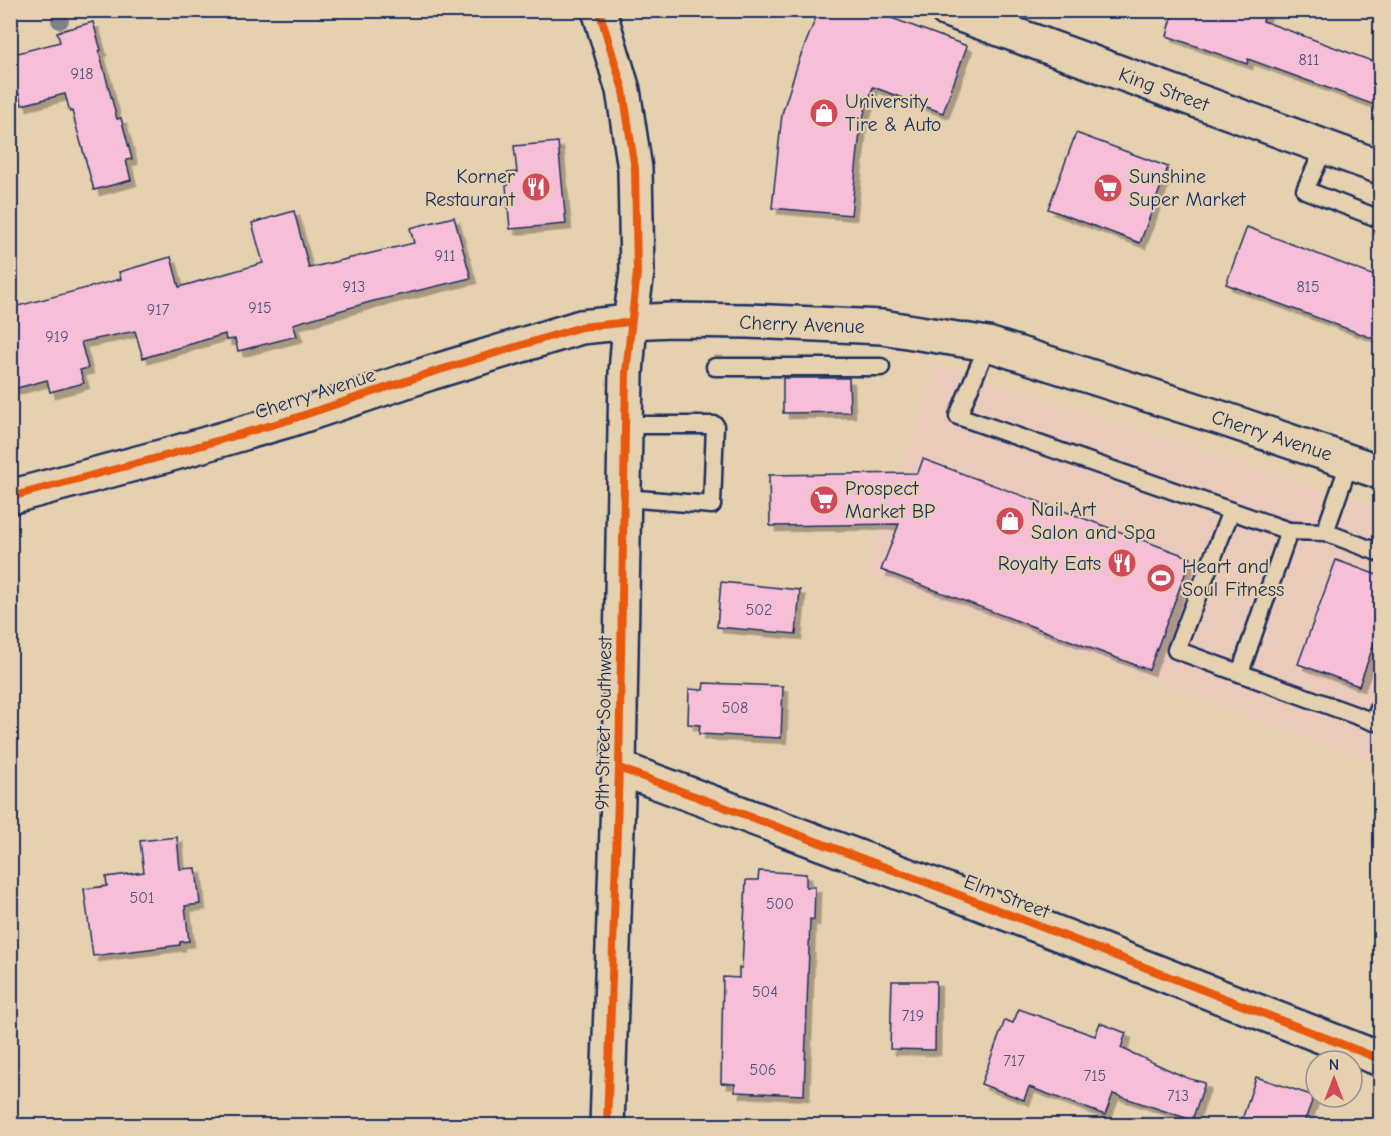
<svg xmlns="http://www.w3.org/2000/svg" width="1391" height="1136" viewBox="0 0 1391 1136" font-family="'Comic Neue',sans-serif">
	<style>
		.built { fill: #eacbbb }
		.building { fill: #f6bfd7; stroke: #1b2f5e; stroke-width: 1.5; filter: url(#shadow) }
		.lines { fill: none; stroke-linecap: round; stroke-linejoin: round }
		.service-casing { stroke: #1b2f5e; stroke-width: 21 }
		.minor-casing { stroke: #1b2f5e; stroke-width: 38 }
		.tertiary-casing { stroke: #1b2f5e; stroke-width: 38 }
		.secondary-casing { stroke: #1b2f5e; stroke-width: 38 }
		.service { stroke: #e5d0af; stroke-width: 16 }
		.minor { stroke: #e5d0af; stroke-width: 33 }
		.tertiary { stroke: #e5d0af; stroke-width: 33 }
		.secondary { stroke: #e5d0af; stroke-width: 33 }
		.cycleway-casing { stroke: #e5d0af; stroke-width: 11 }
		.cycleway { stroke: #e8590c; stroke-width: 8 }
		.tree { fill: #7e8287 }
		.labels { text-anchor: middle; stroke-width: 4.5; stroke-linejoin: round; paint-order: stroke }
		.number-label { font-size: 16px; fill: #52537c }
		.street-label { font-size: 20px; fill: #1b2f5e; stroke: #e5d0af }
		.poi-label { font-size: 20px; fill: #1b2f5e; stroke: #e5d0af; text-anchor: start }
	</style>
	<defs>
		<filter id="shadow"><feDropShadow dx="5.5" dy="5.5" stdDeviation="0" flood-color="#0004"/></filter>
	</defs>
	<rect width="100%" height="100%" fill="#e5d0af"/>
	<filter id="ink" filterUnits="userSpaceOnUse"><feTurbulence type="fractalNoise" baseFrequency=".0167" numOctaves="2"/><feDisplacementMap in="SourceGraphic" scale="12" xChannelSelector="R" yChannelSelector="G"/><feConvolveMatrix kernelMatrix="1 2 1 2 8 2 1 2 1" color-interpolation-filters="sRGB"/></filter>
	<g filter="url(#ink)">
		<path class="built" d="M 938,364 L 1380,508 L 1380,764 L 866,574 Z"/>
		<g class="building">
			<path d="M 819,10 L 870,10 L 967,46 L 943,113 L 873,87 L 861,123 L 851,215 L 772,208 L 782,114 L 799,60 Z"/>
			<path d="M 1174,10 L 1267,10 L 1263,21 L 1380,64 L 1380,107 L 1248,59 L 1247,64 L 1167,36 Z"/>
			<path d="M 93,22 L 101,50 L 99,51 L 117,119 L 121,118 L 132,159 L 126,160 L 131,180 L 94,190 L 72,111 L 70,112 L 65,94 L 22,105 L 10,62 L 10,55 L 60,42 L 57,32 Z"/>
			<path d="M 1076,133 L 1168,167 L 1140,243 L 1048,209 Z"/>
			<path d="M 558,142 L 566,224 L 510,229 L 506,185 L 508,185 L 507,173 L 517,172 L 514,146 Z"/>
			<path d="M 294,211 L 309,268 L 414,243 L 410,228 L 454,217 L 471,278 L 370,302 L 293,324 L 297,336 L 238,351 L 235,339 L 226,340 L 225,334 L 143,358 L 135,331 L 81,342 L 88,368 L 80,370 L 84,383 L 50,392 L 47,380 L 10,390 L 10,308 L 121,279 L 119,272 L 171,257 L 179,287 L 263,263 L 252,223 Z"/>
			<path d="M 1247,227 L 1380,278 L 1380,341 L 1226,284 Z"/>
			<path d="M 783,378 L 849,378 L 850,412 L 783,413 Z"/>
			<path d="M 923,459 L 1191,558 L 1149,670 L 881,570 L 899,524 L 770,526 L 769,475 L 918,473 Z"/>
			<path d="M 1336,560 L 1380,576 L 1380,627 L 1359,686 L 1298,664 Z"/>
			<path d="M 721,582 L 800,590 L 796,634 L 717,627 Z"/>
			<path d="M 704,683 L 783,686 L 781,738 L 699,734 L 700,725 L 688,724 L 689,689 L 703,690 Z"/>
			<path d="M 177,837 L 180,869 L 196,868 L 200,904 L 185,906 L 189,941 L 180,942 L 180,945 L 93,956 L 84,889 L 107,886 L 106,877 L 144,872 L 140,841 Z"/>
			<path d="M 759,871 L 806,874 L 806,887 L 815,887 L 814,920 L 810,919 L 804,1095 L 735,1092 L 735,1084 L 721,1083 L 723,977 L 739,978 L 739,968 L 742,968 L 746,880 L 758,880 Z"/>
			<path d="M 892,981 L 936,981 L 935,1050 L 890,1049 Z"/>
			<path d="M 1019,1009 L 1095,1036 L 1100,1023 L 1126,1033 L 1121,1048 L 1187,1078 L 1205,1083 L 1192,1120 L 1113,1094 L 1105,1115 L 1029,1087 L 1024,1100 L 981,1084 L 1005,1020 L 1013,1023 Z"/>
			<path d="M 1256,1077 L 1314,1096 L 1303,1125 L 1258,1125 L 1242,1120 Z"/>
		</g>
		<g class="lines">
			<g class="service-casing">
				<g id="service">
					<path d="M 1325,147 L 1305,190 L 1380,219"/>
					<path d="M 988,344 L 958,416 L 1289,531 L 1240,673"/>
					<path d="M 715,367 L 881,367"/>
					<path d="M 1350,461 L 1325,532 L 1380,553"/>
					<path d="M 625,498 L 712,505 L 715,425 L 625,425"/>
					<path d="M 1231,511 L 1176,650 L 1374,722 L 1380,706"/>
					<path d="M 1289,531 L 1325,532"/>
				</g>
			</g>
			<g class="minor-casing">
				<g id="minor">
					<path d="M 947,10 L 1380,167"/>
					<path d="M 619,768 L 944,889 L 1380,1059"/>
				</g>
			</g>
			<g class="tertiary-casing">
				<path id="tertiary" d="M 10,497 L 168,455 L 289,420 L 430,373 L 581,327 L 630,322 L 626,373 L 619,768 L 607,1126"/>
			</g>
			<g class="secondary-casing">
				<path id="secondary" d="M 599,10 L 623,90 L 635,169 L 637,272 L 630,322 L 671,320 L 748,321 L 882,327 L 988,344 L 1221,418 L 1380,472"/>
			</g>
			<use href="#service" class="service"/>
			<use href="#minor" class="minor"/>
			<use href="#tertiary" class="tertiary"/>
			<use href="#secondary" class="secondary"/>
			<g class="cycleway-casing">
				<g id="cycleway">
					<path d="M 599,10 L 623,90 L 635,169 L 637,272 L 626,373 L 619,768 L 607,1126"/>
					<path d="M 10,497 L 168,455 L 289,420 L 430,373 L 581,327 L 630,322"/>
					<path d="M 619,768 L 944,889 L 1380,1059"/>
				</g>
			</g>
			<use href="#cycleway" class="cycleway"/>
		</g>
		<circle class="tree" cx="60" cy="20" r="9"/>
	</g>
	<defs>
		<g id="shop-disc" transform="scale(1.5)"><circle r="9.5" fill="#d1495b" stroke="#e5d0af"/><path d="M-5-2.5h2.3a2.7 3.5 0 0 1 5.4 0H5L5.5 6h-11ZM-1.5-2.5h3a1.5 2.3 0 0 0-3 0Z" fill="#fff"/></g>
		<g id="restaurant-disc" transform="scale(1.5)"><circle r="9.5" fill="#d1495b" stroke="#e5d0af"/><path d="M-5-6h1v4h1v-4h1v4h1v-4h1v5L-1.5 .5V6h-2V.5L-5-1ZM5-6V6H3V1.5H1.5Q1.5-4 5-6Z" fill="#fff"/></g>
		<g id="supermarket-disc" transform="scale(1.5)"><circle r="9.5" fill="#d1495b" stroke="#e5d0af"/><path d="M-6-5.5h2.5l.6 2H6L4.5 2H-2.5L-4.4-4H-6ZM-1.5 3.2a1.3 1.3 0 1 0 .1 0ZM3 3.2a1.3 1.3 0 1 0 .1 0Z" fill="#fff"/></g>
		<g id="stadium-disc" transform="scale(1.5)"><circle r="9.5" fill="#d1495b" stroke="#e5d0af"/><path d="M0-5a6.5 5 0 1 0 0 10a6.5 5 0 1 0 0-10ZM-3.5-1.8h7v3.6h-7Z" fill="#fff"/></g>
	</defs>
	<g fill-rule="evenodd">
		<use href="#shop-disc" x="824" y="113"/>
		<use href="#restaurant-disc" x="536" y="187"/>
		<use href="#supermarket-disc" x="1108" y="188"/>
		<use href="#supermarket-disc" x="824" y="500"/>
		<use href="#shop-disc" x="1010" y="521"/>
		<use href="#restaurant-disc" x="1122" y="563"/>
		<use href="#stadium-disc" x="1161" y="578"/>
	</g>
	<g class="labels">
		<g class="number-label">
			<text x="1309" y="65">811</text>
			<text x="82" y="79">918</text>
			<text x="445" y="261">911</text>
			<text x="354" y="292">913</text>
			<text x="1308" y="292">815</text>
			<text x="260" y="313">915</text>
			<text x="158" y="315">917</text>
			<text x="57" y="342">919</text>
			<text x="759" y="615">502</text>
			<text x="735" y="713">508</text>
			<text x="142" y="903">501</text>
			<text x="780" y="909">500</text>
			<text x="765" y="997">504</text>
			<text x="913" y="1021">719</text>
			<text x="1014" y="1066">717</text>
			<text x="763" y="1075">506</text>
			<text x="1095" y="1081">715</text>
			<text x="1178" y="1101">713</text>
		</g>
		<g class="street-label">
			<text transform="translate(1164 89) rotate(20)" y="7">King Street</text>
			<text transform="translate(802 324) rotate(2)" y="7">Cherry Avenue</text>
			<text transform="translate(315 393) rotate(-18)" y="7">Cherry Avenue</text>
			<text transform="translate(1272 435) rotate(18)" y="7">Cherry Avenue</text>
			<text transform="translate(603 723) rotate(-89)" y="7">9th Street Southwest</text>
			<text transform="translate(1007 896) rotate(21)" y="7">Elm Street</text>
		</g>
		<g class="poi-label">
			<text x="845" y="108">University<tspan x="845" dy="23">Tire &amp; Auto</tspan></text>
			<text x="515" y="183" text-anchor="end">Korner<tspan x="515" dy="23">Restaurant</tspan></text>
			<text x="1129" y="183">Sunshine<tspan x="1129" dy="23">Super Market</tspan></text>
			<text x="845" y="495">Prospect<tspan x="845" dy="23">Market BP</tspan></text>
			<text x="1031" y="516">Nail Art<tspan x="1031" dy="23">Salon and Spa</tspan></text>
			<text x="1101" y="570" text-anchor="end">Royalty Eats</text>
			<text x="1182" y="573">Heart and<tspan x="1182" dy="23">Soul Fitness</tspan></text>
		</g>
	</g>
	<rect width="1391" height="1136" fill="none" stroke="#e5d0af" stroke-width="36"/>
	<rect x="18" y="18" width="1355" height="1100" fill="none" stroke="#1b2f5e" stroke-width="2" filter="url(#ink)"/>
	<g transform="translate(1334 1079)"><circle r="28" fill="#e5d0af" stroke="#94908f" stroke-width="1.5"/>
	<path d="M0-4.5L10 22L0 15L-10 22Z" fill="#d1495b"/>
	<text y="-9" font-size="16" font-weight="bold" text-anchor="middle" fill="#1b2f5e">N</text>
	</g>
</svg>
